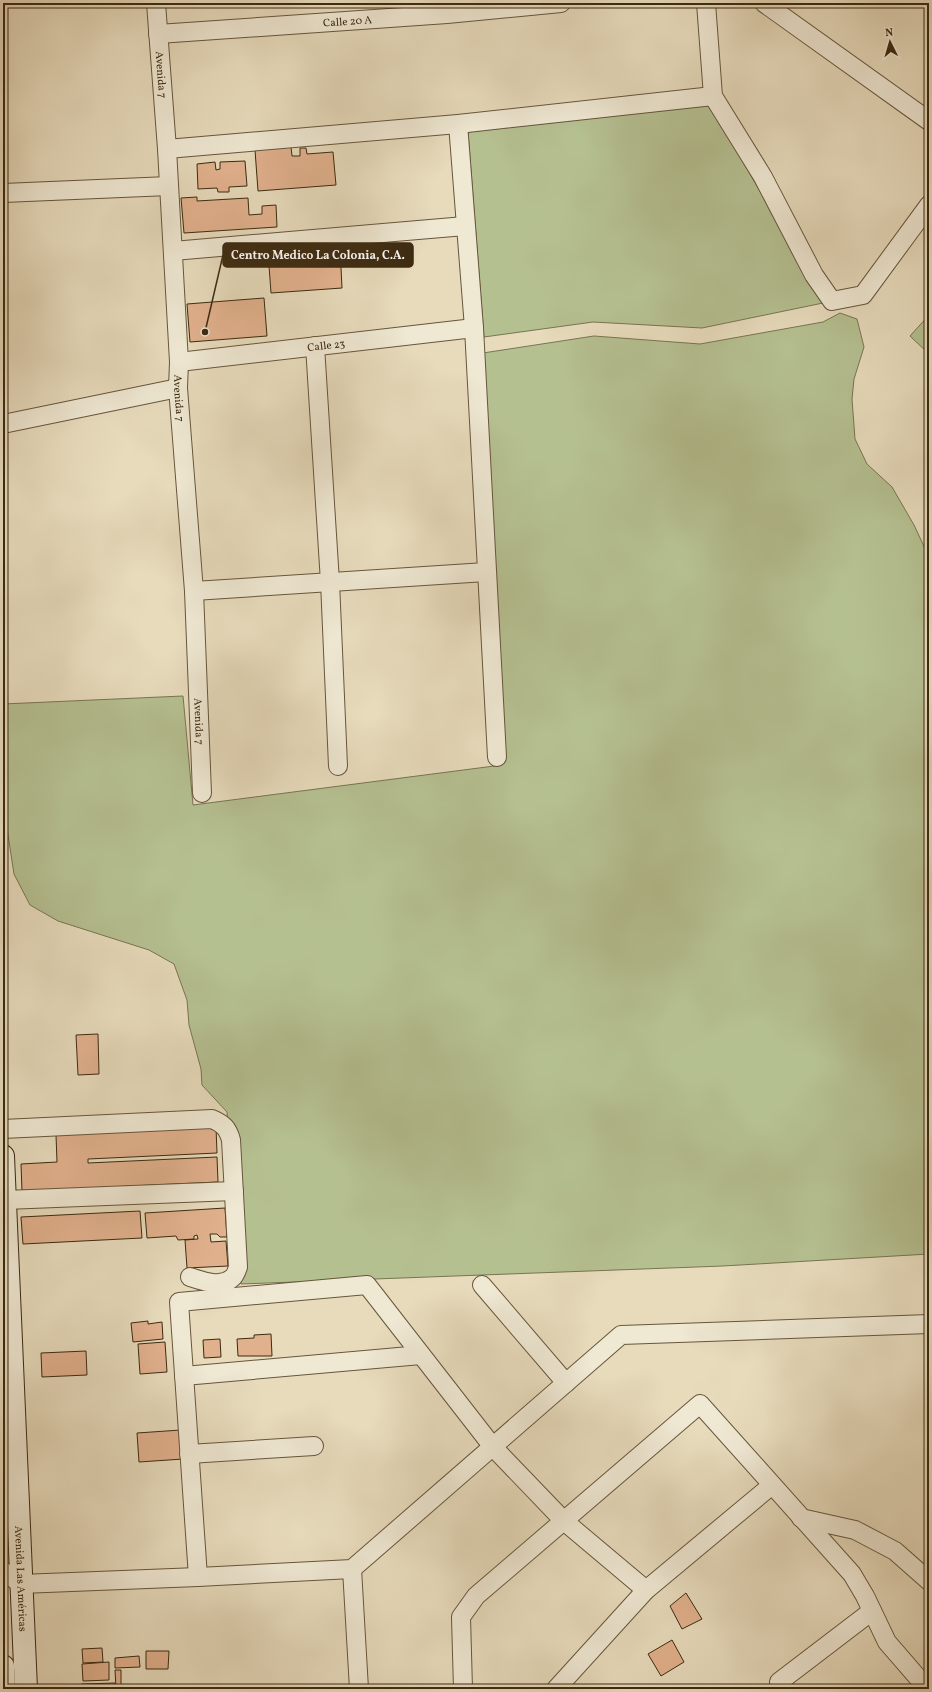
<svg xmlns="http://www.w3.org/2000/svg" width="932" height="1692" viewBox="0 0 932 1692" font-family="Vollkorn,serif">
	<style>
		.green { fill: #b5c091; stroke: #787551 }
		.building { fill: #e1b18d; stroke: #3c2a11 }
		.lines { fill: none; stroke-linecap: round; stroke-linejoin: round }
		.street-casing { stroke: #67563c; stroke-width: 20 }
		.secondary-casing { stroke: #3c2a11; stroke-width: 24 }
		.street { stroke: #efe8d3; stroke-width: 18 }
		.secondary { stroke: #efe8d3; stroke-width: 22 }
		.labels { text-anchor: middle; stroke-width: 3; stroke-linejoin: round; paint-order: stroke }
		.street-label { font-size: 11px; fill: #3c2a11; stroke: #efe8d3 }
		.leader { fill: none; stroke: #3c2a11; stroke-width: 1.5 }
		.callout-dot { fill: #3c2a11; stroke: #efe8d3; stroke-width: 1.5 }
		.callout { fill: #3c2a11; stroke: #3c2a11; stroke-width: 1.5 }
		.callout-label { font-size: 12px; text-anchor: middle; font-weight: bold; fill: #fff }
	</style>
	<rect width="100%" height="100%" fill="#e7dbbc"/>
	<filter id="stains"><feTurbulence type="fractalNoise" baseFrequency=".005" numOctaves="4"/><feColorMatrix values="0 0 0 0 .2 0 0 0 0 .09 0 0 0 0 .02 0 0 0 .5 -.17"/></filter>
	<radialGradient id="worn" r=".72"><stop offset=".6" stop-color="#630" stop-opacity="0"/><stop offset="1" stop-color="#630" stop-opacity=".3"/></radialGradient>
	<g class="green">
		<path d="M 711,105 L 823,303 L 702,328 L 593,322 L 484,337 L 468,132 Z"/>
		<path d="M 840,313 L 857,319 L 864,347 L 854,379 L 852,399 L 855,439 L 867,464 L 892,487 L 914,525 L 929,557 L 929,1254 L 723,1266 L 241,1284 L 227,1112 L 202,1085 L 201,1069 L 189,1025 L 187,1000 L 174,964 L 149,950 L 58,921 L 30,905 L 14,874 L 6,822 L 3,766 L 3,704 L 183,696 L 193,805 L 502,765 L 483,353 L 594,336 L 700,344 L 823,322 Z"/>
		<path d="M 929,315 L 929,354 L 910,336 Z"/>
	</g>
	<g class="building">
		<path d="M 291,147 L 292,156 L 300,156 L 300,148 L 306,148 L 307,154 L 333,152 L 336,185 L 258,191 L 255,150 Z"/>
		<path d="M 245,161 L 247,186 L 229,187 L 229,192 L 218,192 L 217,188 L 198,189 L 197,164 L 215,162 L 216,170 L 220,169 L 220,162 Z"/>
		<path d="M 197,197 L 197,201 L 248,198 L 249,215 L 262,214 L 262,206 L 276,205 L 277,227 L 184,233 L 181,198 Z"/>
		<path d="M 340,247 L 342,288 L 271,293 L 268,252 Z"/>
		<path d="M 264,298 L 267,336 L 190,342 L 187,304 Z"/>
		<path d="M 98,1034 L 99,1074 L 78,1075 L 76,1035 Z"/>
		<path d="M 216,1127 L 217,1153 L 88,1159 L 88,1163 L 217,1157 L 218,1182 L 22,1191 L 21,1164 L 57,1162 L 56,1135 Z"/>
		<path d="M 225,1208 L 227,1237 L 220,1237 L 217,1234 L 210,1234 L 211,1242 L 226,1241 L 228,1266 L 187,1268 L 185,1240 L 198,1239 L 197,1235 L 194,1236 L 194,1239 L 178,1240 L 176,1236 L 147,1238 L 145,1213 Z"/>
		<path d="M 140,1211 L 142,1238 L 23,1244 L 21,1217 Z"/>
		<path d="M 148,1321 L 148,1324 L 162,1322 L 163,1339 L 133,1342 L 131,1323 Z"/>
		<path d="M 271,1334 L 272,1356 L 238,1356 L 237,1339 L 254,1338 L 254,1335 Z"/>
		<path d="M 220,1339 L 221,1357 L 204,1358 L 203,1340 Z"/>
		<path d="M 165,1342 L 167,1372 L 140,1374 L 138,1344 Z"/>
		<path d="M 86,1351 L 87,1375 L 42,1377 L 41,1353 Z"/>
		<path d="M 181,1430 L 183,1459 L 139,1462 L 137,1433 Z"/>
		<path d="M 686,1593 L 702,1619 L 682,1629 L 670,1606 Z"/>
		<path d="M 672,1640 L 684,1662 L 661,1676 L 648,1654 Z"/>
		<path d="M 102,1648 L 103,1662 L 83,1663 L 82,1649 Z"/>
		<path d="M 146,1651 L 169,1651 L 168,1669 L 146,1669 Z"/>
		<path d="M 139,1656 L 140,1667 L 115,1668 L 115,1658 Z"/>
		<path d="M 109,1662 L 109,1680 L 83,1681 L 82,1664 Z"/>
		<path d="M 115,1670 L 121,1670 L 121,1688 L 116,1688 Z"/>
		<path d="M 115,1683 L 115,1689 L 82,1689 L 81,1684 Z"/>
	</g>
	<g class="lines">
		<g class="street-casing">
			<g id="street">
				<path id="s1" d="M 156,3 L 167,149 L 179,362 L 178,388 L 194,591 L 202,793"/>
				<path d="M 706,3 L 713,96 L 763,177 L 814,275 L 832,301 L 863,295 L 929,205"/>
				<path d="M 764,3 L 929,121"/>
				<path id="s2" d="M 158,34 L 447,14 L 561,3"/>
				<path d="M 458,124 L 474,328 L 497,757"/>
				<path d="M 167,149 L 458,124 L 713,96"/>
				<path d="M 3,193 L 169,186"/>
				<path d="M 173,251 L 465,226"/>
				<path d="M 315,346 L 330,582 L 338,766"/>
				<path id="s3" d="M 179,362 L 474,328"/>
				<path d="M 3,424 L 178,388"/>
				<path d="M 194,591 L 486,572"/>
				<path d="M 3,1129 L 212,1119 C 224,1124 228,1129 231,1140 L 238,1267 C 237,1270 235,1276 232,1278 C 221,1288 202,1281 190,1277"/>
				<path d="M 5,1200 L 234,1191"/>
				<path d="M 482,1285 L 566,1383"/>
				<path d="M 184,1376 L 421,1355"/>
				<path d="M 189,1454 L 314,1446"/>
				<path d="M 801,1518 L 855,1530 L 895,1551 L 929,1581"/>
				<path d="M 352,1569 L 359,1689"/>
				<path d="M 3,1571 L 21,1584 L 198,1577 L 352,1569 L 621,1335 L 929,1324"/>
				<path d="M 198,1577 L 179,1302 L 367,1285 L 493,1447 L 564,1521 L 646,1590"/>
				<path d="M 779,1682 L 872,1611"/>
				<path d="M 463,1689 L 461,1617 L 476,1596 L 700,1404 L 852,1574 L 865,1596 L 887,1642 L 926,1687"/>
				<path d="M 556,1689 L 646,1590 L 772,1485"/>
			</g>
		</g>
		<g class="secondary-casing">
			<g id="secondary">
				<path id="s4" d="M 3,1156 L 26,1689"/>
				<path d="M 3,1666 L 4,1689"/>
			</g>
		</g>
		<use href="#street" class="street"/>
		<use href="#secondary" class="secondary"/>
	</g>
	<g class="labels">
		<g class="street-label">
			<text dy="4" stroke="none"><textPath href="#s2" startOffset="190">Calle 20 A</textPath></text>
			<text dy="4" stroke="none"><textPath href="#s1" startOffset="72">Avenida 7</textPath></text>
			<text dy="4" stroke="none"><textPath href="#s3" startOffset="148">Calle 23</textPath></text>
			<text dy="4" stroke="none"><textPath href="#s1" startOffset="396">Avenida 7</textPath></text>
			<text dy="4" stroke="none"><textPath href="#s1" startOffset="720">Avenida 7</textPath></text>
			<text dy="4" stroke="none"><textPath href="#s4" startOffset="423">Avenida Las Américas</textPath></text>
		</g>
	</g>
	<path class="leader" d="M205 332L223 255"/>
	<circle class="callout-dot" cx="205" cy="332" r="4"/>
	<rect class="callout" x="223" y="243" width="190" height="24" rx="4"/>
	<g class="callout-label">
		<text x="318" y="259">Centro Medico La Colonia, C.A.</text>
	</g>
	<rect width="932" height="1692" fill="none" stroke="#e7dbbc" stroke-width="16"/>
	<rect x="4" y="4" width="924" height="1684" fill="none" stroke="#3c2a11" stroke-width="2"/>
	<rect x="8" y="8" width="916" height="1676" fill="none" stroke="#3c2a11"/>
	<g transform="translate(890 42) rotate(355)" stroke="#efe8d3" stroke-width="3" paint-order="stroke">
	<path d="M0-3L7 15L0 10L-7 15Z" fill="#3c2a11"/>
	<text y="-6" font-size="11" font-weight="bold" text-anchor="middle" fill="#3c2a11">N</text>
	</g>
	<rect width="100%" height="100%" filter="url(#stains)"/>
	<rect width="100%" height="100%" fill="url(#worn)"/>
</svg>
